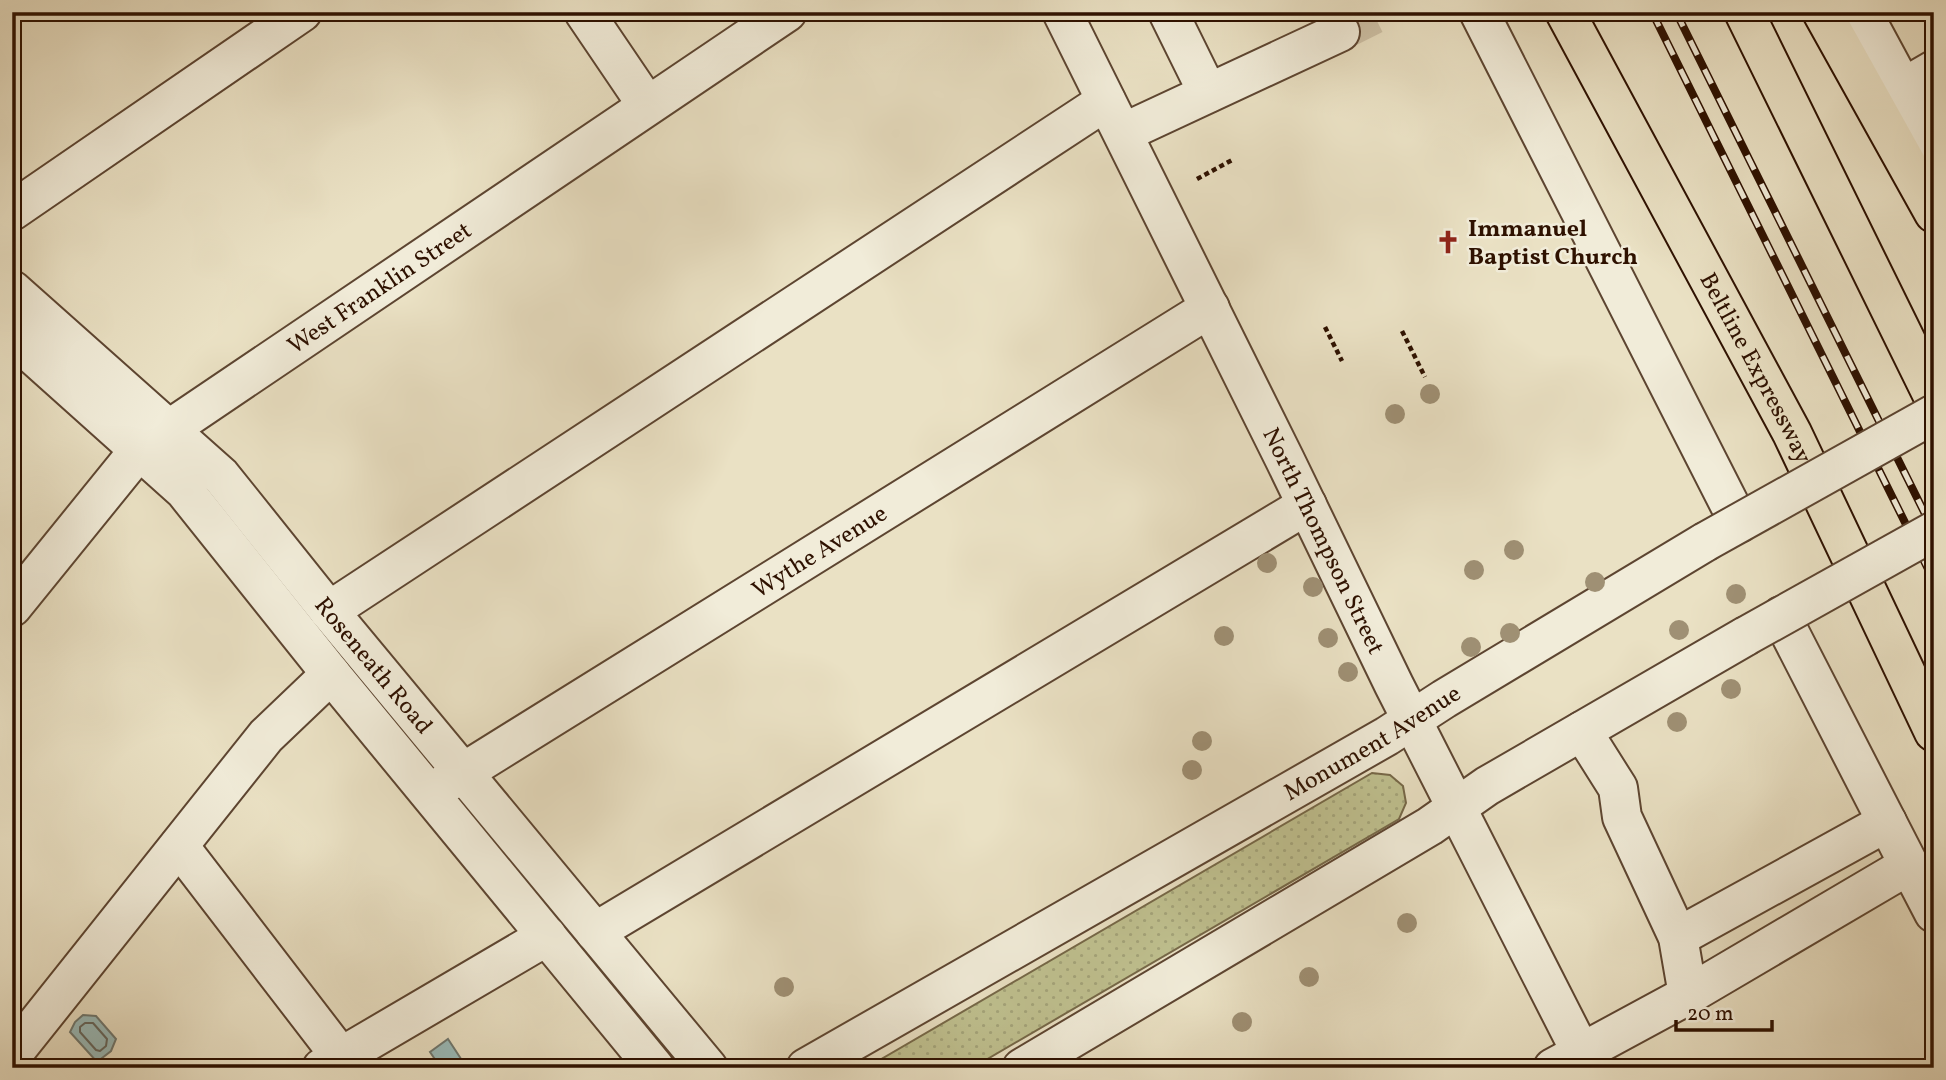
<svg xmlns="http://www.w3.org/2000/svg" width="1946" height="1080" viewBox="0 0 1946 1080" font-family="Vollkorn,serif">
	<style>
		.grass { fill: url(#grass-dots); stroke: #766848; stroke-width: 2 }
		.water { fill: #9abcbb; stroke: #6f7870; stroke-width: 2 }
		.lines { fill: none; stroke-linecap: round; stroke-linejoin: round }
		.shore { stroke: #64665e; stroke-width: 2 }
		.minor-tunnel { stroke: #cec2a7; stroke-width: 38; stroke-dasharray: 38 19; stroke-linecap: butt }
		.minor-casing { stroke: #5d4531; stroke-width: 42 }
		.highway-casing { stroke: #2e1100; stroke-width: 42 }
		.path { stroke: #2e1100; stroke-width: 4.5; stroke-dasharray: 5 3.5; stroke-linecap: butt }
		.minor { stroke: #f1ecd9; stroke-width: 38 }
		.highway { stroke: #eae1c4; stroke-width: 38 }
		.rail-casing { stroke: #2e1100; stroke-width: 8 }
		.rail { stroke: #f1ecd9; stroke-width: 5; stroke-dasharray: 16; stroke-linecap: butt }
		.minor-bridge-casing { stroke: #5d4531; stroke-width: 42; stroke-linecap: butt }
		.minor-bridge { stroke: #f1ecd9; stroke-width: 38 }
		.tree { fill: #9f9074 }
		.labels { text-anchor: middle; stroke-width: 5; stroke-linejoin: round; paint-order: stroke }
		.poi-label { font-size: 24px; font-weight: bold; fill: #2e1100; stroke: #f1ecd9; text-anchor: start }
		.street-label { font-size: 24px; fill: #2e1100; stroke: #f1ecd9 }
	</style>
	<defs>
		<pattern id="grass-dots" width="8" height="8" patternUnits="userSpaceOnUse" patternTransform="scale(1.75)"><rect width="8" height="8" fill="#bfc08f"/><path d="M2 2h.1M6 6h.1" fill="none" stroke="#a4a47a" stroke-width="1.8" stroke-linecap="round"/></pattern>
	</defs>
	<rect width="100%" height="100%" fill="#eae1c4"/>
	<filter id="stains"><feTurbulence type="fractalNoise" baseFrequency=".00286" numOctaves="4"/><feColorMatrix values="0 0 0 0 .2 0 0 0 0 .09 0 0 0 0 .02 0 0 0 .5 -.17"/></filter>
	<radialGradient id="worn" r=".72"><stop offset=".6" stop-color="#630" stop-opacity="0"/><stop offset="1" stop-color="#630" stop-opacity=".3"/></radialGradient>
	<path class="grass" d="M 1372,773 L 1390,775 L 1403,786 L 1406,803 L 1399,819 L 972,1068 L 866,1068 Z"/>
	<g class="water">
		<path d="M 83,1015 L 96,1016 L 116,1039 L 111,1051 L 97,1062 L 70,1032 L 75,1022 Z"/>
		<path d="M 448,1039 L 467,1068 L 441,1068 L 430,1052 Z"/>
	</g>
	<g class="lines">
		<path class="shore" d="M 85,1023 L 93,1023 L 107,1039 L 106,1046 L 100,1051 L 96,1050 L 80,1032 L 80,1027 Z"/>
		<path class="minor-tunnel" d="M 1340,32 L 1380,12"/>
		<g class="minor-casing">
			<g id="minor">
				<path d="M 584,12 L 647,105"/>
				<path id="s1" d="M 1062,12 L 1285,460 L 1394,685 L 1589,1068"/>
				<path d="M 1168,12 L 1208,93"/>
				<path d="M 1479,12 L 1739,523"/>
				<path d="M 1862,12 L 1903,88 L 1934,70"/>
				<path d="M 1903,88 L 1934,145"/>
				<path d="M 1123,133 L 1340,32"/>
				<path d="M 12,211 L 302,12"/>
				<path id="s2" d="M 12,290 L 221,476 L 329,611 L 708,1068"/>
				<path d="M 12,336 L 184,490 L 331,674 L 655,1068"/>
				<path id="s3" d="M 12,607 L 140,449 L 787,12"/>
				<path d="M 329,611 L 1106,101"/>
				<path d="M 1781,616 L 1909,865"/>
				<path d="M 1582,731 L 1618,788 L 1622,817 L 1678,937 L 1688,995"/>
				<path id="s4" d="M 443,785 L 1210,308"/>
				<path d="M 179,846 L 341,1057"/>
				<path d="M 595,932 L 1307,505"/>
				<path d="M 1678,937 L 1887,822"/>
				<path d="M 12,1055 L 266,736 L 331,674"/>
				<path d="M 322,1068 L 547,936"/>
				<path id="s5" d="M 806,1068 L 1387,736 L 1444,699 L 1705,542"/>
				<path d="M 1022,1068 L 1430,826 L 1487,786 L 1746,636"/>
				<path d="M 1553,1068 L 1688,995 L 1909,865 L 1934,913"/>
			</g>
		</g>
		<g class="highway-casing">
			<g id="highway">
				<path id="s6" d="M 1565,12 L 1792,433 L 1934,732"/>
				<path d="M 1744,12 L 1934,398"/>
				<path d="M 1822,12 L 1934,213"/>
			</g>
		</g>
		<g class="path">
			<path d="M 1197,179 L 1234,159"/>
			<path d="M 1325,327 L 1342,361"/>
			<path d="M 1402,331 L 1425,377"/>
		</g>
		<use href="#minor" class="minor"/>
		<use href="#highway" class="highway"/>
		<g class="rail-casing">
			<g id="rail">
				<path d="M 1652,12 L 1934,581"/>
				<path d="M 1676,12 L 1934,532"/>
			</g>
		</g>
		<use href="#rail" class="rail"/>
		<g class="minor-bridge-casing">
			<g id="minor-bridge">
				<path d="M 1705,542 L 1934,414"/>
				<path d="M 1746,636 L 1934,531"/>
			</g>
		</g>
		<use href="#minor-bridge" class="minor-bridge"/>
	</g>
	<g class="tree">
		<circle cx="1430" cy="394" r="10"/>
		<circle cx="1395" cy="414" r="10"/>
		<circle cx="1514" cy="550" r="10"/>
		<circle cx="1267" cy="563" r="10"/>
		<circle cx="1474" cy="570" r="10"/>
		<circle cx="1595" cy="582" r="10"/>
		<circle cx="1313" cy="587" r="10"/>
		<circle cx="1736" cy="594" r="10"/>
		<circle cx="1679" cy="630" r="10"/>
		<circle cx="1510" cy="633" r="10"/>
		<circle cx="1224" cy="636" r="10"/>
		<circle cx="1328" cy="638" r="10"/>
		<circle cx="1471" cy="647" r="10"/>
		<circle cx="1348" cy="672" r="10"/>
		<circle cx="1731" cy="689" r="10"/>
		<circle cx="1677" cy="722" r="10"/>
		<circle cx="1202" cy="741" r="10"/>
		<circle cx="1192" cy="770" r="10"/>
		<circle cx="1407" cy="923" r="10"/>
		<circle cx="1309" cy="977" r="10"/>
		<circle cx="784" cy="987" r="10"/>
		<circle cx="1242" cy="1022" r="10"/>
	</g>
	<defs>
		<g id="church-bare" transform="scale(1.89)"><path d="M-1.2-6h2.4v3.5h3.3v2.4h-3.3V6h-2.4V-.1h-3.3v-2.4h3.3Z" fill="#8f2418" stroke="#f1ecd9" stroke-width="2.5" paint-order="stroke"/></g>
	</defs>
	<g fill-rule="evenodd">
		<use href="#church-bare" x="1448" y="242"/>
	</g>
	<g class="labels">
		<g class="poi-label">
			<text x="1468" y="236">Immanuel<tspan x="1468" dy="28">Baptist Church</tspan></text>
		</g>
		<g class="street-label">
			<text dy="8" stroke="none"><textPath href="#s3" startOffset="492">West Franklin Street</textPath></text>
			<text dy="8" stroke="none"><textPath href="#s6" startOffset="404">Beltline Expressway</textPath></text>
			<text dy="8" stroke="none"><textPath href="#s1" startOffset="590">North Thompson Street</textPath></text>
			<text dy="8" stroke="none"><textPath href="#s4" startOffset="443">Wythe Avenue</textPath></text>
			<text dy="8" stroke="none"><textPath href="#s2" startOffset="523">Roseneath Road</textPath></text>
			<text dy="8" stroke="none"><textPath href="#s5" startOffset="653">Monument Avenue</textPath></text>
		</g>
	</g>
	<rect width="1946" height="1080" fill="none" stroke="#eae1c4" stroke-width="42"/>
	<rect x="14" y="14" width="1918" height="1052" fill="none" stroke="#2e1100" stroke-width="3.5"/>
	<rect x="21" y="21" width="1904" height="1038" fill="none" stroke="#2e1100" stroke-width="2"/>
	<path d="M1676 1020v10h96v-10" fill="none" stroke="#2e1100" stroke-width="3.5"/>
	<text x="1687" y="1020" font-size="21" fill="#2e1100" stroke="#f1ecd9" stroke-width="5" paint-order="stroke">20 m</text>
	<rect width="100%" height="100%" filter="url(#stains)"/>
	<rect width="100%" height="100%" fill="url(#worn)"/>
</svg>
